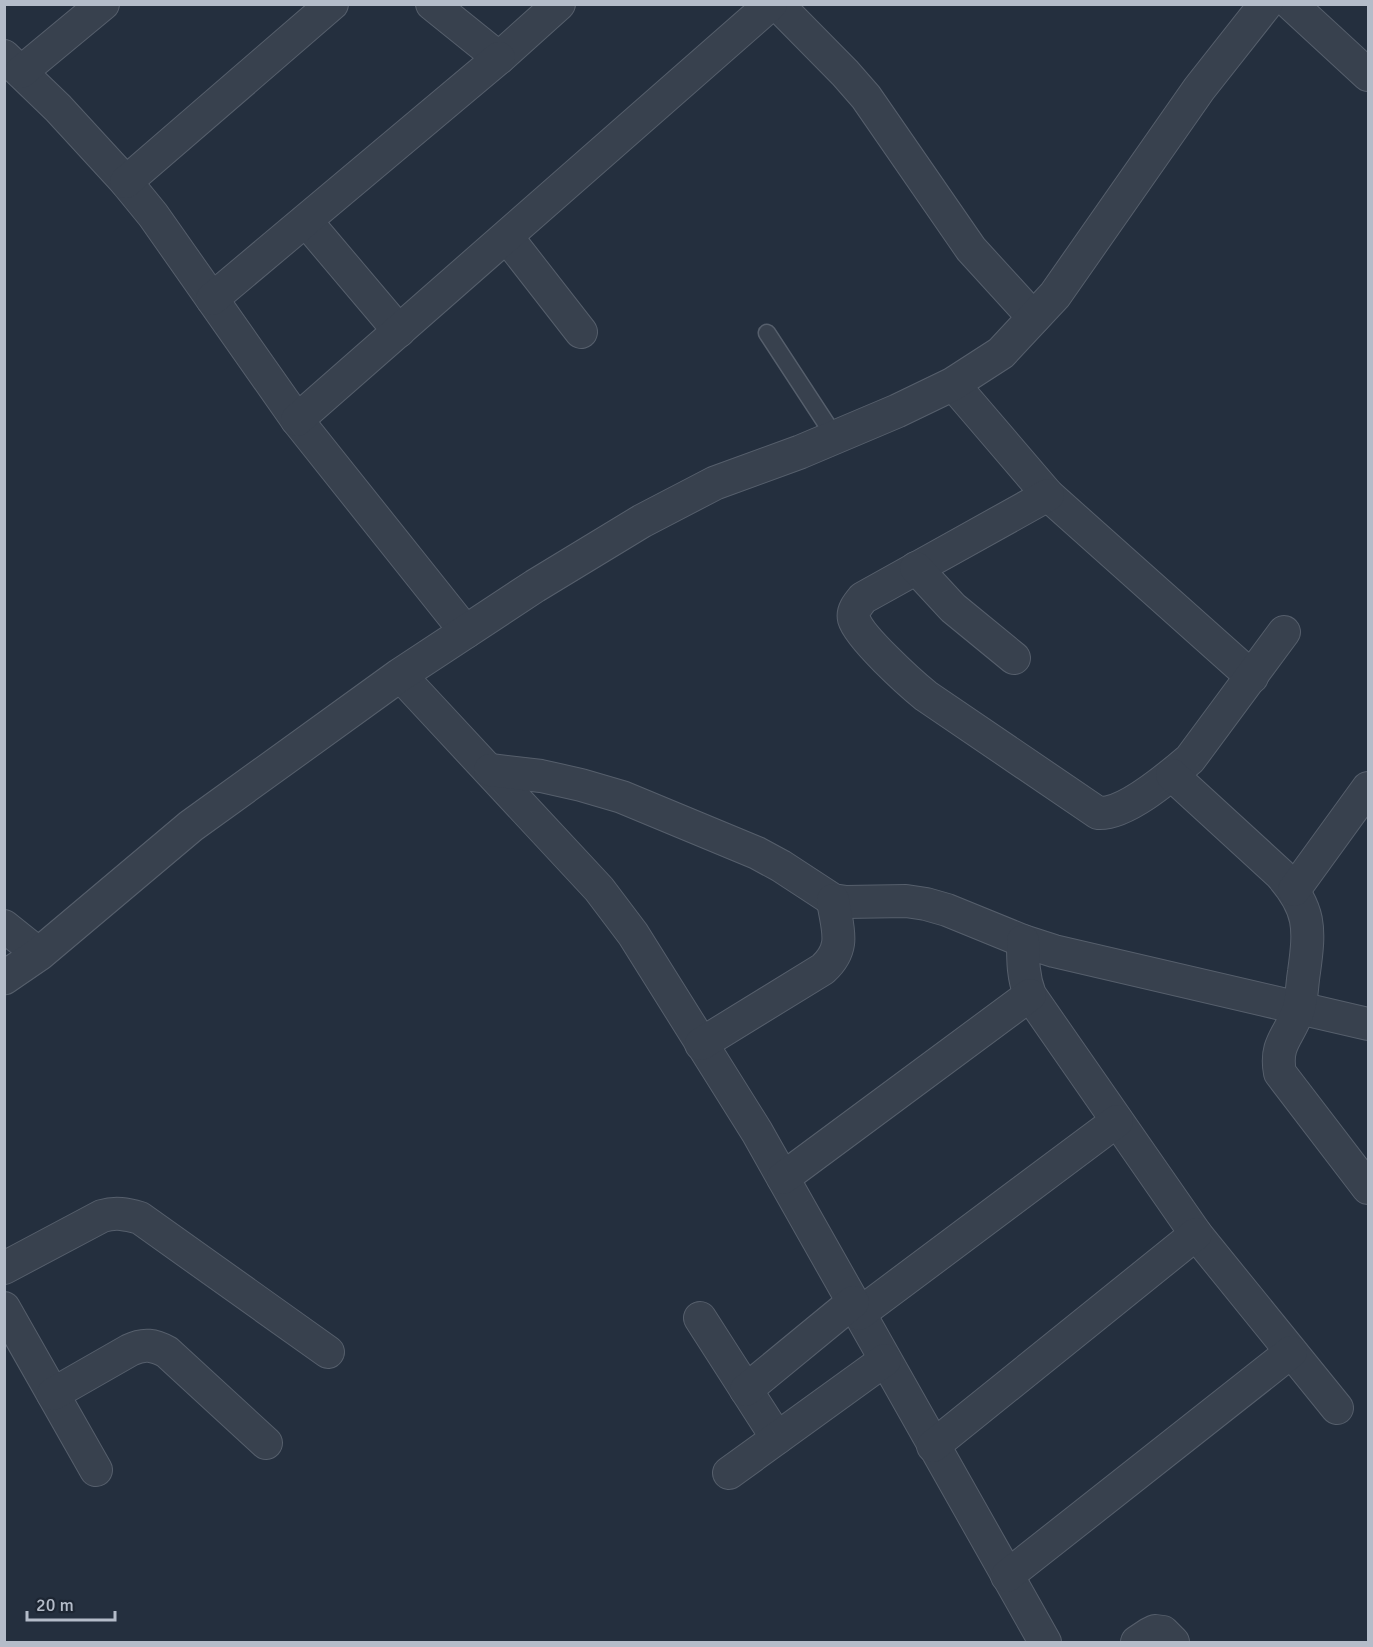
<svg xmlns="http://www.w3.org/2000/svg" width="1373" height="1647" viewBox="0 0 1373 1647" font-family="Signika,sans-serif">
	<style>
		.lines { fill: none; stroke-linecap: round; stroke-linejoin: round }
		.service-casing { stroke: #565f6c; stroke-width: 19 }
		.minor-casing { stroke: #565f6c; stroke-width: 34 }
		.tertiary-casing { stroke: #565f6c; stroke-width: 35 }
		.service { stroke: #38414e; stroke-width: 16 }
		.minor { stroke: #38414e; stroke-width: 32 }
		.tertiary { stroke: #38414e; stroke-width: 33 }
	</style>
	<rect width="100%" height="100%" fill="#242f3e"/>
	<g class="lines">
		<g class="service-casing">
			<path id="service" d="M 767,333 L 835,437"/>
		</g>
		<g class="minor-casing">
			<g id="minor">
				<path d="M 432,4 L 499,58 L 559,4"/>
				<path d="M 777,4 L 845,73 L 866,97 L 971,249 L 1034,318"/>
				<path d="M 1291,4 L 1368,75"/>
				<path d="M 4,56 L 58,108 L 126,182 L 153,215 L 297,420 L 466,632"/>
				<path d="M 21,72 L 103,4"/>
				<path d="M 126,182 L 332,4"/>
				<path d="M 306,221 L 399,331"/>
				<path d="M 507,237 L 581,332"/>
				<path d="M 212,299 L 499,58"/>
				<path d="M 953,384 L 1048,495 L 1252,677"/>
				<path d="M 297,420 L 771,4"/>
				<path d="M 1048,495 L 863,598 C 858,604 852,611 854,619 C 859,637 910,683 926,696 L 1098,813 C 1125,815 1169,777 1190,759 L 1284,632"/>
				<path d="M 916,568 L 953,608 L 1014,658"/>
				<path d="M 400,675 L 599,889 L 633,934 L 757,1132 L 1045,1642"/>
				<path d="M 490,770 L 541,776 L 581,785 L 622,797 L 757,853 L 781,866 L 833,900 L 846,902 L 906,901 L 926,904 L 947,910 L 1023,941 L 1054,951 L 1368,1024"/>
				<path d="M 1172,775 L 1280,874 C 1311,909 1310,928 1304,972 C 1302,984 1302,997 1299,1008 C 1291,1035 1274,1042 1280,1073 L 1368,1188"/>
				<path d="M 1294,890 L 1368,788"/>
				<path d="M 4,926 L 39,954"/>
				<path d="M 1023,941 C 1023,961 1023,977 1030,995 L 1196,1234 L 1337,1408"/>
				<path d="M 701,1044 L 823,969 C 847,947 837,929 833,900"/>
				<path d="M 783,1178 L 1030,995"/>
				<path d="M 4,1268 L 102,1216 C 116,1212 126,1214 140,1218 L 328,1352"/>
				<path d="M 4,1308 L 96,1470"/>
				<path d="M 859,1314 L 1117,1121"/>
				<path d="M 700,1318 L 777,1438"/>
				<path d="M 746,1390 L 853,1302"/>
				<path d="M 53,1394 L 130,1350 C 144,1343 154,1345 167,1352 L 266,1443"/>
				<path d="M 933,1446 L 1196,1234"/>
				<path d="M 729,1473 L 885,1360"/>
				<path d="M 1007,1576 L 1291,1352"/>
				<path d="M 1137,1642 L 1149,1634 L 1155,1631 L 1163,1632 L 1173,1642"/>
			</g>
		</g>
		<g class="tertiary-casing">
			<path id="tertiary" d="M 4,978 L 39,954 L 191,826 L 400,675 L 535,586 L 642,521 L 715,483 L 800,452 L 897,411 L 953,384 L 1001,353 L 1055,295 L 1199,89 L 1266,4"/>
		</g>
		<use href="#service" class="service"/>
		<use href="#minor" class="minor"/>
		<use href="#tertiary" class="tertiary"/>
	</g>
	<rect width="1373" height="1647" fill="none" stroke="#b4bcc9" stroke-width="12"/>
	<path d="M27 1611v9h88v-9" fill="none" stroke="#b4bcc9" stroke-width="3"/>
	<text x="36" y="1611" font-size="18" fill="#b4bcc9" stroke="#1d2633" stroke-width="4.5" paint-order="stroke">20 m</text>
</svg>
